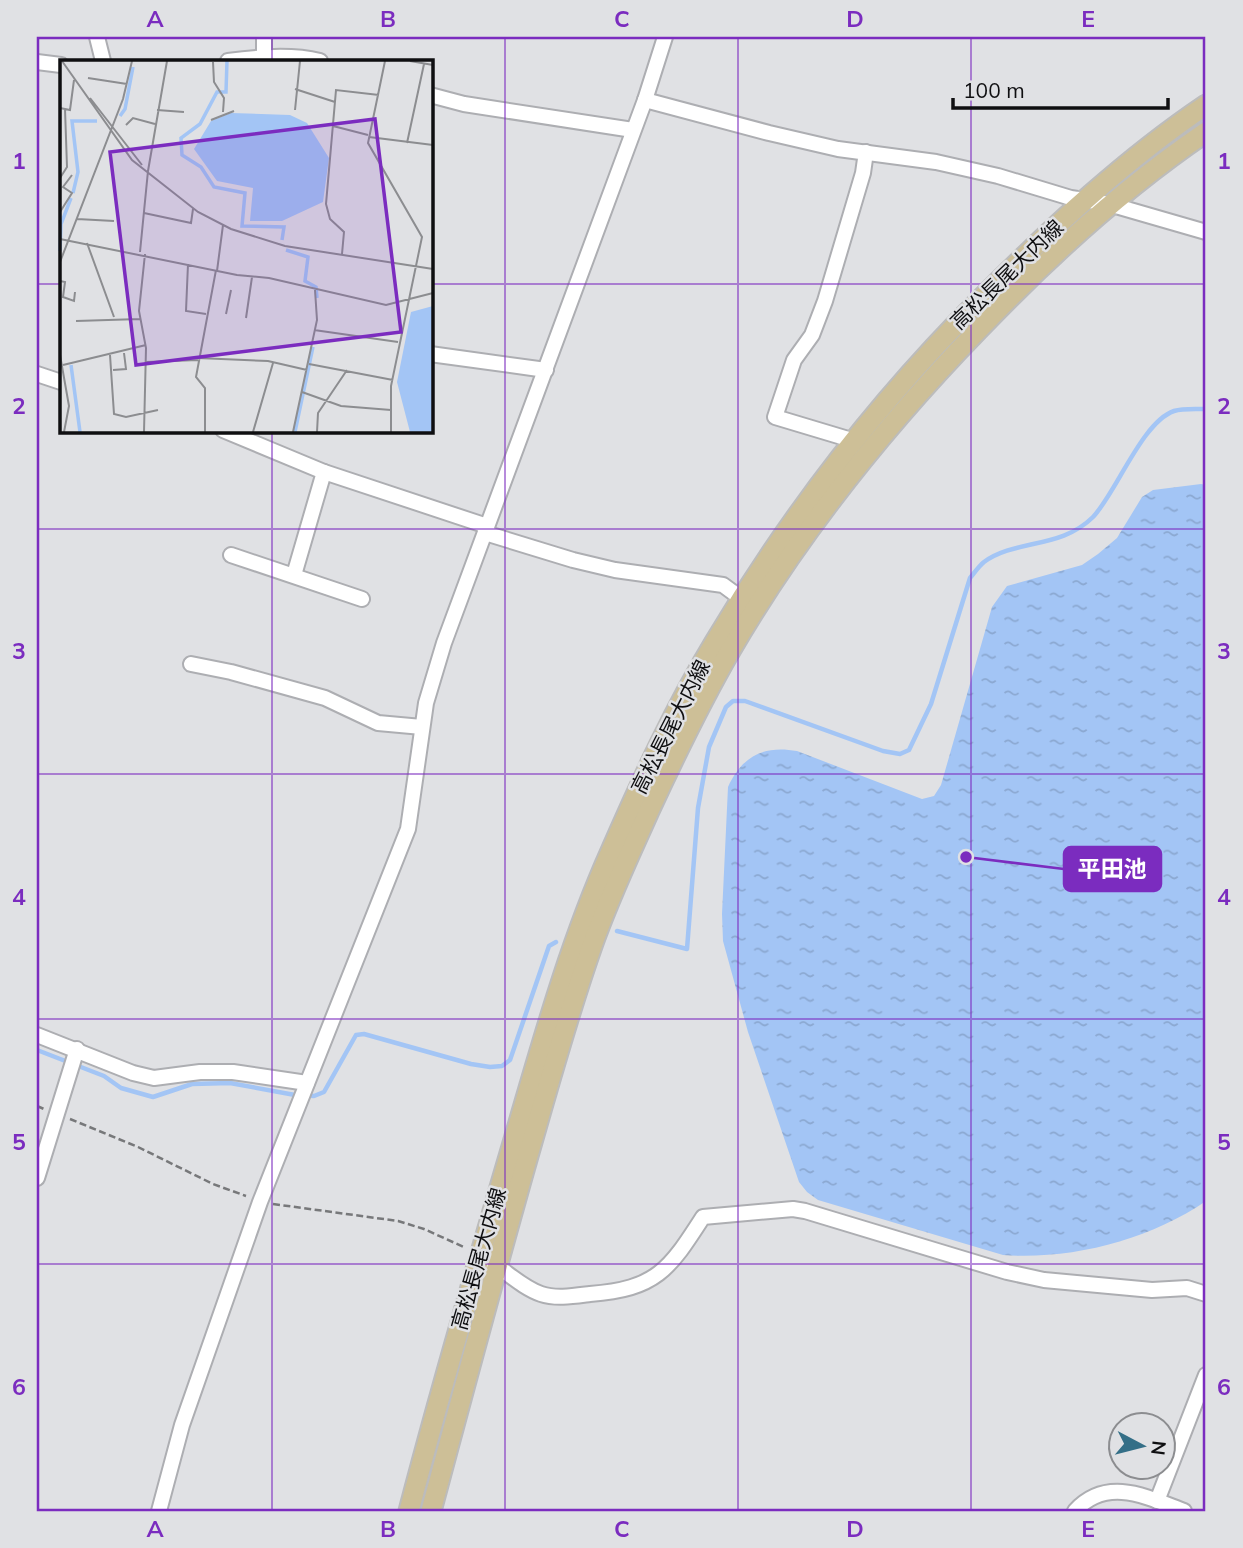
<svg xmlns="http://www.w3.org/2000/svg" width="1243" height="1548" viewBox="0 0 1243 1548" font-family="Mulish,'Noto Sans JP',sans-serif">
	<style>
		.water { fill: url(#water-ripples) }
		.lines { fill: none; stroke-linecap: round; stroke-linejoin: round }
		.stream { stroke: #a3c5f5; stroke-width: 4.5 }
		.minor-casing { stroke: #adaeb2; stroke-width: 18 }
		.major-casing { stroke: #bcbcbc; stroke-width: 23 }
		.path { stroke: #77787a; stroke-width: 2.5; stroke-dasharray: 7 3.5; stroke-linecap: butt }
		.minor { stroke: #fff; stroke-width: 14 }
		.major { stroke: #cdbf97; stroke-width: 19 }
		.grid { fill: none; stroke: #7b2cbf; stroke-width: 2; stroke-opacity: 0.55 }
		.labels { text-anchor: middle; stroke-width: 5; stroke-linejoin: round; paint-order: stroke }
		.street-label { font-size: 21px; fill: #0f0f11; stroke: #e0e1e4 }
		.inset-river { fill: none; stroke: #a3c5f5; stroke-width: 3.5 }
		.inset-road { fill: none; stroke: #8c8d90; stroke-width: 2 }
		.view { fill: #7b2cbf; fill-opacity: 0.15; stroke: #7b2cbf; stroke-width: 3.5 }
		.inset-edge { fill: none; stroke: #0f0f11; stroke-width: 3.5 }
		.leader { fill: none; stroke: #7b2cbf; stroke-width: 2.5 }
		.callout-dot { fill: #7b2cbf; stroke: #e0e1e4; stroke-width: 2.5 }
		.callout { fill: #7b2cbf; stroke: #7b2cbf; stroke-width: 2.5 }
		.callout-label { font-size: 23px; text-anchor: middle; font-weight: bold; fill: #fff }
		.neatline { fill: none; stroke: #7b2cbf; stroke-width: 2.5 }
		.grid-label { font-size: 23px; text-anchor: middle; font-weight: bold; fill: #7b2cbf }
	</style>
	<defs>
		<pattern id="water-ripples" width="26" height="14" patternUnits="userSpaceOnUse" patternTransform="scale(1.75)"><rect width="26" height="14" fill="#a3c5f5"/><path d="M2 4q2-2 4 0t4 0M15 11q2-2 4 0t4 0" fill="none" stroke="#8ba8d1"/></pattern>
	</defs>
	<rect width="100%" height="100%" fill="#e0e1e4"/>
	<path class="water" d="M 1201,484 L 1206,485 L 1206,1201 C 1149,1240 1072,1260 1003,1255 L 818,1200 L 807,1192 L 799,1182 L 748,1032 L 723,941 L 722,914 L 728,787 C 742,756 764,745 797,751 L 922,799 L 934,796 L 941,785 L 992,607 L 1007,586 L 1082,565 L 1098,554 L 1117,538 L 1142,497 L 1153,490 Z"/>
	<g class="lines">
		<g class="stream">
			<path d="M 617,931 L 687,949 L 698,808 L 709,747 L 726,707 L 733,701 L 745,701 L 883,751 L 900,754 L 909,750 L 931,704 L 970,578 C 975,572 979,566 984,562 C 1016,539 1061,549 1093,517 C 1116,493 1142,422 1174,411 C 1183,408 1196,409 1206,409"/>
			<path d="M 37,1050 L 104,1076 L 121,1088 L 153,1097 L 192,1084 L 230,1083 L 295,1095 L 314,1096 L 324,1092 L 356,1035 L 364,1034 L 471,1064 L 490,1067 L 502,1066 L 510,1060 L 549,946 L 556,942"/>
		</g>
		<g class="minor-casing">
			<g id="minor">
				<path d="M 97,37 L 103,61"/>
				<path d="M 264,58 L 264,37"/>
				<path d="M 228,61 C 258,57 291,54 320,61"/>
				<path d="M 37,62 L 61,65"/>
				<path d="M 430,95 L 464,104 L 633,130"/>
				<path d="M 645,100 L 769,133 L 838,149 L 936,162 L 998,176 L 1071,198 L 1109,204 L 1206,232"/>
				<path d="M 430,354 L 546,370"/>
				<path d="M 37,374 L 61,382"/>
				<path d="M 223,430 L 324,472 L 487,526"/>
				<path d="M 855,441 L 775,417 L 794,360 L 812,335 L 825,301 L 863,173 L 866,152"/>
				<path d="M 485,533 L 573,560 L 615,570 L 723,585 L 742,599"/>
				<path d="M 231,555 L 362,599"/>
				<path d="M 294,575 L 324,472"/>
				<path d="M 191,664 L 231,672 L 325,698 L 378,723 L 422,727"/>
				<path d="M 37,1035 L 133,1073 L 154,1078 L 200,1072 L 233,1072 L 307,1083"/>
				<path d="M 37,1178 L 77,1049"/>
				<path d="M 491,1262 C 507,1272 523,1288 541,1294 C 556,1299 574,1296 590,1294 C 656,1289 669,1270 703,1217 L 793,1209 L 805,1211 L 1007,1272 L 1044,1280 L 1152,1290 L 1187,1288 L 1206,1294"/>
				<path d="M 1157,1501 L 1206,1375"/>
				<path d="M 159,1511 L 182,1425 L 260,1202 L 408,829 L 426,703 L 444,643 L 645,100 L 665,37"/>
				<path d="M 1075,1511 C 1107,1476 1147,1497 1184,1511"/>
			</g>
		</g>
		<g class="major-casing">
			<g id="major">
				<path d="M 409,1511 C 441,1388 477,1265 513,1143 C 542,1044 569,945 611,851 C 642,780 675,708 715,642 C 790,516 881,398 985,295 C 1053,227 1126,159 1206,105"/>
				<path d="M 431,1511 C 464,1388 497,1264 532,1142 C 551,1076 569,1011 592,946 C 608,900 629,856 649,811 C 674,757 700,703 730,651 C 798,534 885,426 979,329 C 1049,256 1122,189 1206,132"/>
			</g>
		</g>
		<g class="path">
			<path d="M 37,1106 L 44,1109"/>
			<path d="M 70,1119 L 138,1147 L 213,1184 L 246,1196"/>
			<path d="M 273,1204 L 398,1221 L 424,1229 L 466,1248"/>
		</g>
		<use href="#minor" class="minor"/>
		<use href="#major" class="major"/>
	</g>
	<path class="grid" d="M 272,37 L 272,61M 505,37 L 505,1511M 738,37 L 738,1511M 971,37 L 971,1511M 37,284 L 61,284M 430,284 L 1206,284M 272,430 L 272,1511M 37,529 L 1206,529M 37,774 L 1206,774M 37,1019 L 1206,1019M 37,1264 L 1206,1264"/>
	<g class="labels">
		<g class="street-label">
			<text transform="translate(1007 275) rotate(-44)" y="7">高松長尾大内線</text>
			<text transform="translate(671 727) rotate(-63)" y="7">高松長尾大内線</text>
			<text transform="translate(479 1259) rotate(-74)" y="7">高松長尾大内線</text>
		</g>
	</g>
	<g transform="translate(60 60)">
		<rect width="373" height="373" fill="#e0e1e4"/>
		<path d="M 171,53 L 230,55 L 247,63 L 269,98 L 263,142 L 222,161 L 190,161 L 193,128 L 157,121 L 134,89 L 151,61 ZM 373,246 L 373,372 L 350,372 L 337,322 L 351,252 Z" fill="#a3c5f5"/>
		<path class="inset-river" d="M 167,1 L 166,32 L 157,32 L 140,64 L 121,78 L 122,95 L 141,107 L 154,127 L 185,133 L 182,166 L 224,167 L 222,180M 60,56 L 65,49 L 73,7M 13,133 L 18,112 L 12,61 L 37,61M 226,190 L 248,197 L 245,221 L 256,227 L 257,238M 0,191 L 1,164 L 11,138M 11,305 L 20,372M 235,372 L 253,287"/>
		<path class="inset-road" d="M 2,1 L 72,100 L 138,152 L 171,169 L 225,186 L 373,209M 325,1 L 308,83 L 362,177 L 331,326 L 331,372M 350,1 L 373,5M 153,2 L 154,22 L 164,38 L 163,52M 28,18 L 67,24M 235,29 L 275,42M 30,38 L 82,105M 0,48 L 10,50 L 14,20M 97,50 L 124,52M 235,50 L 240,1M 151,60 L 174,51M 66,65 L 73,58 L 95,64M 273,66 L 308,75M 309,77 L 373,85M 347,83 L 364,4M 0,118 L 7,107 L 5,49M 0,152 L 12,133 L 3,127 L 12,115M 84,153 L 131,163 L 133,149M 17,159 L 54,161M 0,179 L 177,215 L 209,218 L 326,245 L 373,233M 27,183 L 54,257M 80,192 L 88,111 L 107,1M 282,194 L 284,172 L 270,159 L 266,144 L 276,30 L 319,35M 0,202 L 63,39 L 72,1M 128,204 L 126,251 L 146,254M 157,211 L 163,165M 0,221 L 5,222 L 3,237 L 14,241 L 15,232M 166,254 L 171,230M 186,258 L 192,217M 16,261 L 80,259M 254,270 L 338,282M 0,295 L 9,346 L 4,372M 50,295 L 54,354 L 66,357 L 98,350M 138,298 L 208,301 L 247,310M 86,302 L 138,300M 249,304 L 333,320M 3,305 L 86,285M 53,310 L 66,309 L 64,293M 242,332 L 281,346 L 331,350M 84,372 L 86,288 L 79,251 L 85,194M 145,372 L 145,328 L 136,317 L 156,210M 193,372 L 213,303M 233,372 L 257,260 L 255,230M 257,372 L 258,353 L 287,310"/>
		<path class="view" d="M 315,59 L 341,272 L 76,305 L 50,92 Z"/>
		<rect width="373" height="373" class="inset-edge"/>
	</g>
	<path class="leader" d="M966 857L1064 869"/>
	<circle class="callout-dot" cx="966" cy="857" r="7"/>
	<rect class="callout" x="1064" y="847" width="97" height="44" rx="7"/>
	<g class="callout-label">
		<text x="1112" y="877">平田池</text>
	</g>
	<rect width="1243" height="1548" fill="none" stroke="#e0e1e4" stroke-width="77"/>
	<g transform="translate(1142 1446) rotate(97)"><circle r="33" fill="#e0e1e4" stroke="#8c8d90" stroke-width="2"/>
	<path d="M0-5L12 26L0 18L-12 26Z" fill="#346f87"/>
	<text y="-10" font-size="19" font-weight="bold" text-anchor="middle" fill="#0f0f11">N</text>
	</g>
	<path d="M953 98v10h215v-10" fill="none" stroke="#0f0f11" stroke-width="3.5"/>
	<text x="963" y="98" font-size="21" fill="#0f0f11" stroke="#e0e1e4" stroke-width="5" paint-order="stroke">100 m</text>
	<rect x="38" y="38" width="1166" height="1472" class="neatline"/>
	<g class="grid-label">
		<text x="155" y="27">A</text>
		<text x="388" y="27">B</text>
		<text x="622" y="27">C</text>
		<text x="855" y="27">D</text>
		<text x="1088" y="27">E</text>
		<text x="19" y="169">1</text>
		<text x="1224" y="169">1</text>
		<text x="19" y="414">2</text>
		<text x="1224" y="414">2</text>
		<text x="19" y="659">3</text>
		<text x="1224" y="659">3</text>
		<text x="19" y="905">4</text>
		<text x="1224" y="905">4</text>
		<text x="19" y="1150">5</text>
		<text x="1224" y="1150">5</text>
		<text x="19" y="1395">6</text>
		<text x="1224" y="1395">6</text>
		<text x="155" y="1537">A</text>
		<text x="388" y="1537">B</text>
		<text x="622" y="1537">C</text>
		<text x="855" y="1537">D</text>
		<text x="1088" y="1537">E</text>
	</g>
</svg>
